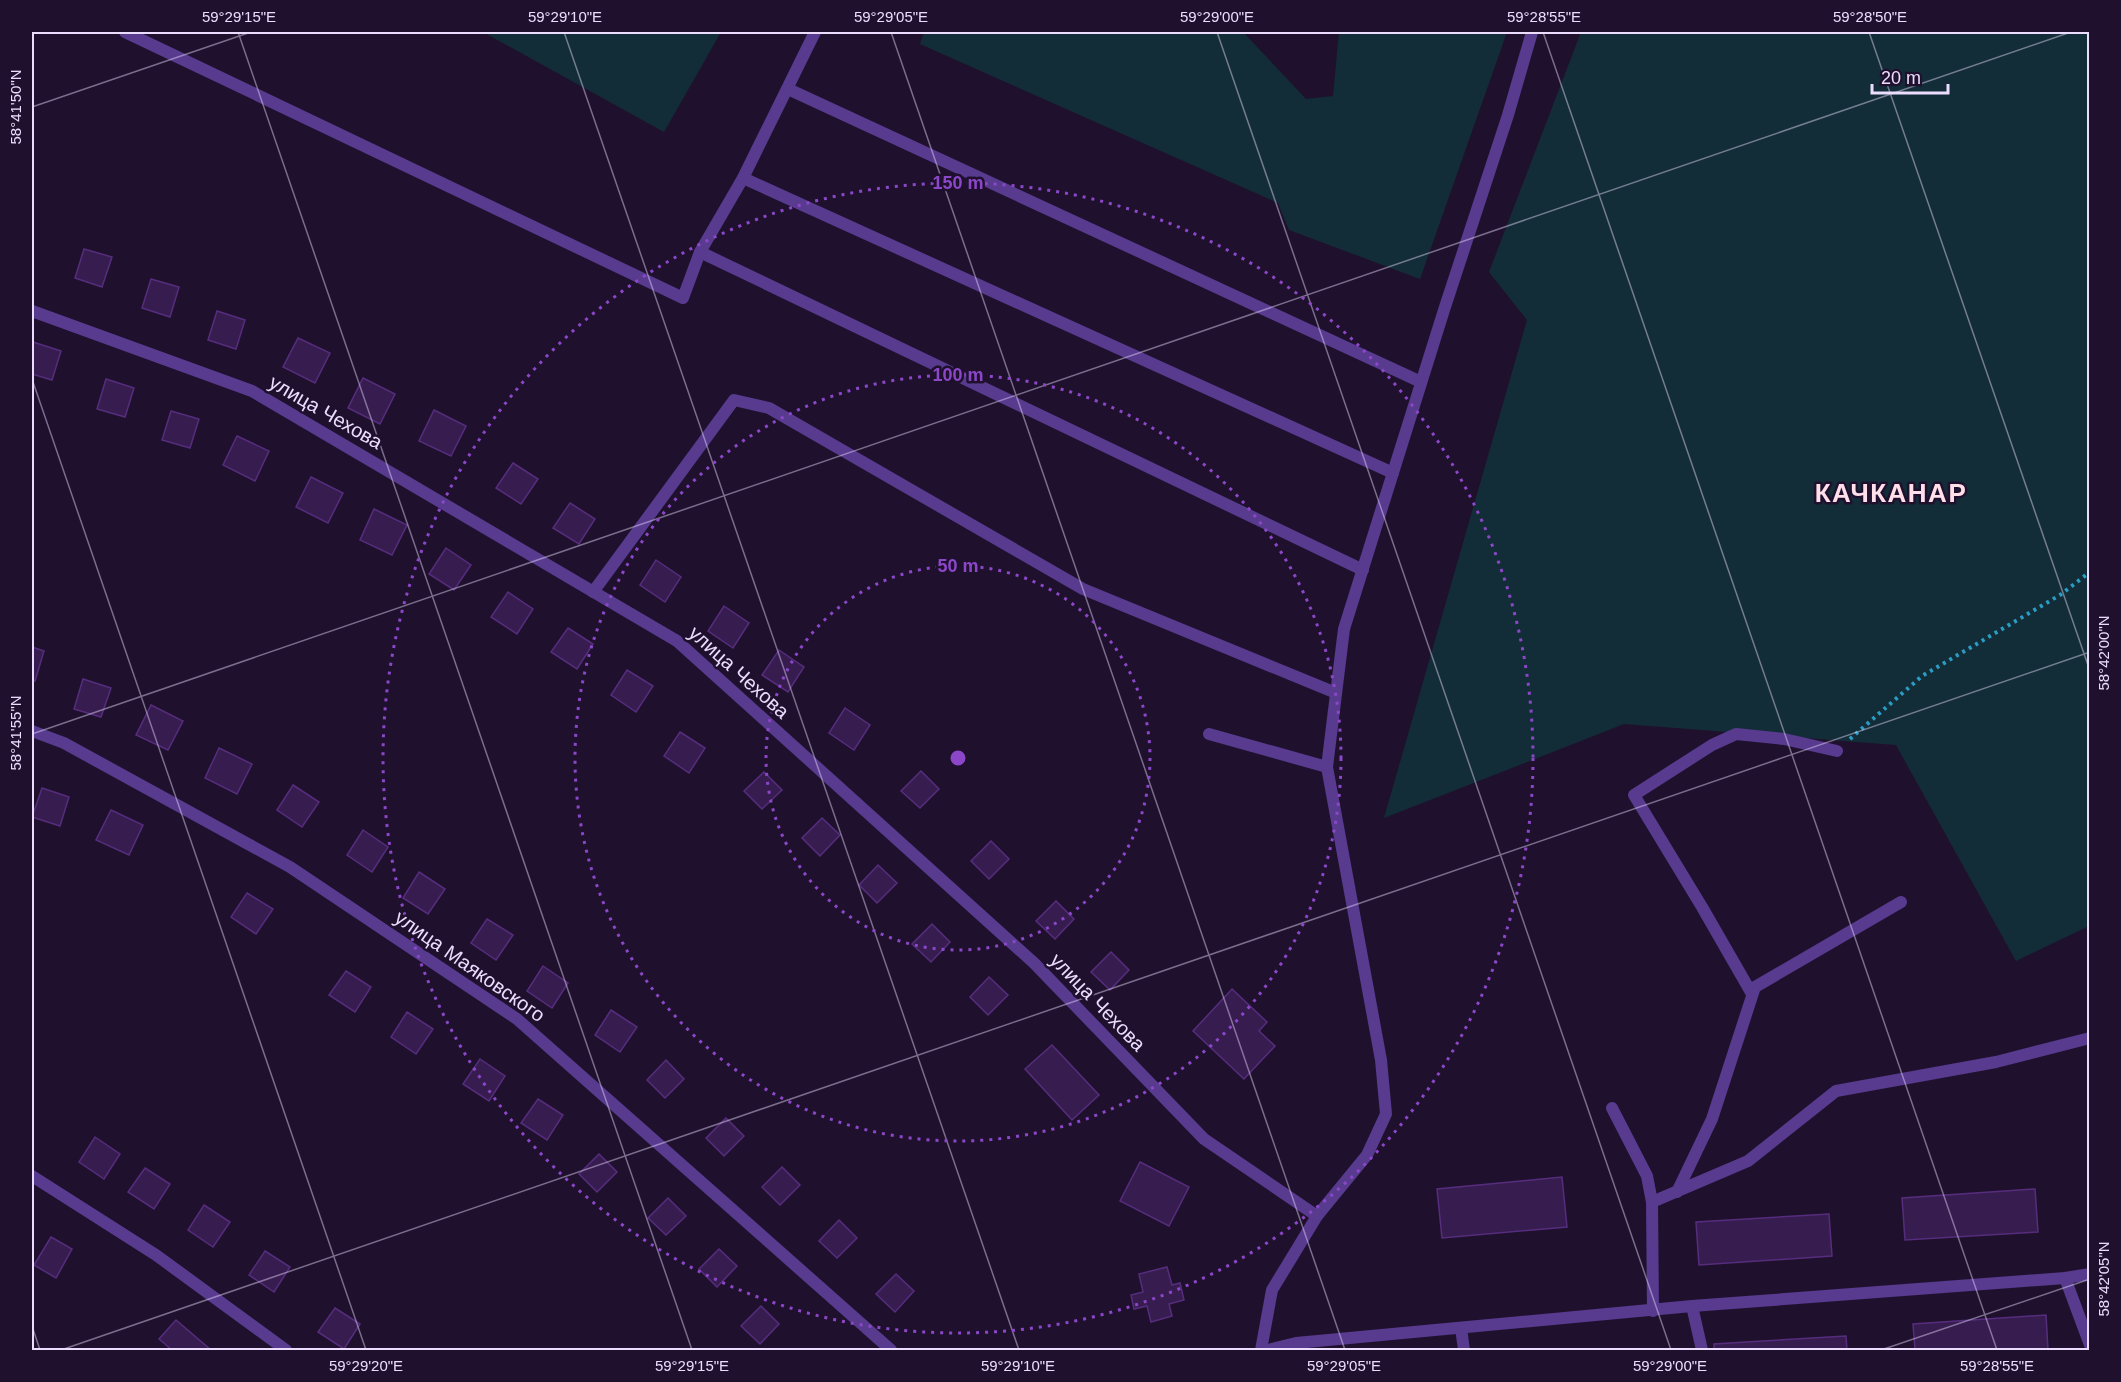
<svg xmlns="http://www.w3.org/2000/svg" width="2121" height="1382" viewBox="0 0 2121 1382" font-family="Helvetica,sans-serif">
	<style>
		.green { fill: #132d38 }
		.building { fill: #371c50; stroke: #562d7d; stroke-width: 1.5 }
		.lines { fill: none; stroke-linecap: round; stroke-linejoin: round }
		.path { stroke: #2b9dc5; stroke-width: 4; stroke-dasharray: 3 4.5; stroke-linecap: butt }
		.lane { stroke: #583a8f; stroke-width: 12 }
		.street { stroke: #583a8f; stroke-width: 12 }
		.ticks { fill: none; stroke: #ecddff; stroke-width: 1.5; stroke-opacity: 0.45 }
		.ring { fill: none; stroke: #8c47c9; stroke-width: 3; stroke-dasharray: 3 6 }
		.labels { text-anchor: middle; stroke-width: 5; stroke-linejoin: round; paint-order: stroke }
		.street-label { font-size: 20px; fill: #ecddff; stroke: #1f112e }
		.district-label { font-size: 26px; font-weight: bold; letter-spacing: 1.5px; fill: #ffdfe9; stroke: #1f112e }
		.centre { fill: #8c47c9; stroke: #1f112e; stroke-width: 3 }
		.ring-label { font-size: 18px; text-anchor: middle; font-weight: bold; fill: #8c47c9; stroke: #1f112e; stroke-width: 5; stroke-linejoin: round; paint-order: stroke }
		.neatline { fill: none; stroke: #ecddff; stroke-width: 2 }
		.ticks-label { font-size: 15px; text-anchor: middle; fill: #ecddff }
	</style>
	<rect width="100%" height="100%" fill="#1f112e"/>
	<g class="green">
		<path d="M 483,32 L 721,32 L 664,132 Z"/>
		<path d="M 924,32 L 1243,32 L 1306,99 L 1333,96 L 1339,32 L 1507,32 L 1420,279 L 1289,230 L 1278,203 L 920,44 Z"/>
		<path d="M 1581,32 L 2089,32 L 2089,926 L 2016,961 L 1896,745 L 1624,724 L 1384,818 L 1527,320 L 1489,272 Z"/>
	</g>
	<g class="building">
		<path d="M 84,249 L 112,257 L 102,287 L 75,278 Z"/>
		<path d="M 151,279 L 179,287 L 170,317 L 142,308 Z"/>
		<path d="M 217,311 L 245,320 L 236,349 L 208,340 Z"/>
		<path d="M 298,338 L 330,353 L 315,383 L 283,367 Z"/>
		<path d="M 33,342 L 61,351 L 52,380 L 32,374 Z"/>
		<path d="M 363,378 L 395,394 L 380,424 L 348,408 Z"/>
		<path d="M 106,379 L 134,388 L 125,417 L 97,409 Z"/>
		<path d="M 434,410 L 466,426 L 451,456 L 419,441 Z"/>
		<path d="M 171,411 L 199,419 L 190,448 L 162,440 Z"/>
		<path d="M 237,436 L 269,451 L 255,481 L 223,465 Z"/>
		<path d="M 513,463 L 538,479 L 521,504 L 496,488 Z"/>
		<path d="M 311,477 L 343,493 L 328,523 L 296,507 Z"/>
		<path d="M 570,503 L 595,519 L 579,544 L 553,528 Z"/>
		<path d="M 374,509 L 407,525 L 392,555 L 360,540 Z"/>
		<path d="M 446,548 L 471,565 L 454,590 L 429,574 Z"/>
		<path d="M 656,560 L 681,577 L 665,602 L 640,585 Z"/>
		<path d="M 508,592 L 533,609 L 517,634 L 491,617 Z"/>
		<path d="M 724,606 L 749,623 L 733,648 L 708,631 Z"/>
		<path d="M 568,628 L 593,644 L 577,669 L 551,652 Z"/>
		<path d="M 32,647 L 44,651 L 35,681 L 32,680 Z"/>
		<path d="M 779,650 L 804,667 L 788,692 L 762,675 Z"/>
		<path d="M 627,670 L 653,686 L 636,712 L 611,695 Z"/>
		<path d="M 83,679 L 111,688 L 101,717 L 74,709 Z"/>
		<path d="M 151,705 L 183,721 L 168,750 L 136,735 Z"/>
		<path d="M 845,708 L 870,725 L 854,750 L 829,733 Z"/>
		<path d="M 680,732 L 705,748 L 689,773 L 664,756 Z"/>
		<path d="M 219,748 L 252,764 L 237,794 L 205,778 Z"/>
		<path d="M 921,771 L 939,789 L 920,808 L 901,791 Z"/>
		<path d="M 764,772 L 782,790 L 762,809 L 744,791 Z"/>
		<path d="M 293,785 L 319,802 L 302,827 L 277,810 Z"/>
		<path d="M 42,788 L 69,797 L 60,826 L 32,817 Z"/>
		<path d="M 111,810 L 143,825 L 129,855 L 96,840 Z"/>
		<path d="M 822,818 L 840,835 L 820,856 L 802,838 Z"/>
		<path d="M 363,830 L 388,847 L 372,872 L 347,855 Z"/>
		<path d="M 991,841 L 1009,859 L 989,879 L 971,861 Z"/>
		<path d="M 878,865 L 897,883 L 877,903 L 859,885 Z"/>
		<path d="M 419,872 L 445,889 L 428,914 L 403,898 Z"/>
		<path d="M 247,893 L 273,909 L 256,934 L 231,917 Z"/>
		<path d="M 1056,901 L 1074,919 L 1055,939 L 1036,921 Z"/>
		<path d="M 487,919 L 513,935 L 496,960 L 471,943 Z"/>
		<path d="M 932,924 L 950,942 L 931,962 L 912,944 Z"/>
		<path d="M 1111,952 L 1129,970 L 1110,990 L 1091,972 Z"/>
		<path d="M 543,966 L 568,983 L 552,1008 L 527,991 Z"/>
		<path d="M 346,971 L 371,987 L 355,1012 L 329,995 Z"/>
		<path d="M 989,977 L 1008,995 L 988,1015 L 970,997 Z"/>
		<path d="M 1232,989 L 1267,1022 L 1259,1031 L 1275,1046 L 1244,1079 L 1193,1031 Z"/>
		<path d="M 611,1010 L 637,1027 L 620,1052 L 595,1035 Z"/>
		<path d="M 407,1012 L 433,1029 L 416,1054 L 391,1037 Z"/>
		<path d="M 1052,1045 L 1099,1095 L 1072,1120 L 1025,1069 Z"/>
		<path d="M 480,1059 L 505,1076 L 489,1101 L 463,1084 Z"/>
		<path d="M 666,1060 L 684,1079 L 665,1098 L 647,1080 Z"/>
		<path d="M 538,1099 L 563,1115 L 547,1140 L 521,1123 Z"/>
		<path d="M 726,1118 L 744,1136 L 724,1156 L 706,1138 Z"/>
		<path d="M 95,1137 L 120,1154 L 104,1179 L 79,1162 Z"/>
		<path d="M 599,1154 L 617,1172 L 597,1192 L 579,1174 Z"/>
		<path d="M 1140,1162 L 1189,1187 L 1169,1226 L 1120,1201 Z"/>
		<path d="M 782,1167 L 800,1185 L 780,1205 L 762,1187 Z"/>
		<path d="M 145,1168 L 170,1184 L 154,1209 L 128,1192 Z"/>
		<path d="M 1562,1177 L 1567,1227 L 1442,1238 L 1437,1189 Z"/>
		<path d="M 2035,1189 L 2038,1232 L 1905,1240 L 1902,1198 Z"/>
		<path d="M 668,1198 L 686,1216 L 666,1235 L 648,1218 Z"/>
		<path d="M 204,1205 L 230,1222 L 213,1247 L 188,1230 Z"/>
		<path d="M 1829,1214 L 1832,1256 L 1699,1265 L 1696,1222 Z"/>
		<path d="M 839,1220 L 857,1238 L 837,1258 L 819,1241 Z"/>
		<path d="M 51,1237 L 72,1249 L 56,1278 L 34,1265 Z"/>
		<path d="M 719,1249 L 737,1266 L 717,1287 L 699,1269 Z"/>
		<path d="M 265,1251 L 290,1267 L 274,1292 L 249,1275 Z"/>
		<path d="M 1167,1267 L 1172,1285 L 1180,1283 L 1184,1300 L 1169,1304 L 1172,1316 L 1151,1322 L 1147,1306 L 1134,1309 L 1131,1295 L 1143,1292 L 1139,1274 Z"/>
		<path d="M 896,1274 L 914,1291 L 895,1312 L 876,1294 Z"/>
		<path d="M 761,1306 L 779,1324 L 760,1344 L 741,1326 Z"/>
		<path d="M 335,1308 L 360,1324 L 344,1349 L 318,1332 Z"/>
		<path d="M 2046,1315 L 2048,1350 L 1915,1350 L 1913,1324 Z"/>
		<path d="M 176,1320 L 211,1350 L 172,1350 L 159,1339 Z"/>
		<path d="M 1846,1336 L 1847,1350 L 1714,1350 L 1714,1344 Z"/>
	</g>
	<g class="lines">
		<path class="path" d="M 1850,739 L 1922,676 L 2060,595 L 2090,572"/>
		<g class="lane">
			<path d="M 125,32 L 683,298 L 700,252 L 743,178 L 815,32"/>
			<path d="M 788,89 L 1421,382"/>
			<path d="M 743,178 L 1393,473"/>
			<path d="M 700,252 L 1363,570"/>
			<path d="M 593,592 L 734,400 L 769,408 L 1083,589 L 1336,693"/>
			<path d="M 1209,734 L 1327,767"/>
			<path d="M 1752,994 L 1702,907 L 1634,795 L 1712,745 L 1736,734 L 1784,739 L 1837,751"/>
			<path d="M 1612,1108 L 1647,1176 L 1652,1202 L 1653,1311"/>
			<path d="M 1677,1192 L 1712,1119 L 1755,987 L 1901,902"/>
			<path d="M 1652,1202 L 1748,1161 L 1836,1091 L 1996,1062 L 2090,1038"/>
			<path d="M 1317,1216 L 1367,1155 L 1386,1114 L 1381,1060 L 1327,767 L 1344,629 L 1444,310 L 1508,115 L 1532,32"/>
			<path d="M 2065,1278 L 2090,1345"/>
			<path d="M 1692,1306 L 1702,1350"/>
		</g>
		<g class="street">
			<path d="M 32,311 L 252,391 L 677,641 L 1034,963 L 1204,1139 L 1317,1216 L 1272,1290 L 1261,1350"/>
			<path d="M 32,731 L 64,743 L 290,867 L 517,1019 L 891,1350"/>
			<path d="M 32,1176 L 156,1255 L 286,1350"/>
			<path d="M 1461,1328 L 1464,1350"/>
			<path d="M 1268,1350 L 1296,1343 L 1692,1306 L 2065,1278 L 2090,1274"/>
		</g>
	</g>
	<path class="ticks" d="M 238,32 L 692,1350M 564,32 L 1019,1350M 891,32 L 1345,1350M 1217,32 L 1671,1350M 1543,32 L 1997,1350M 1869,32 L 2090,671M 32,107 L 251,32M 32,379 L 366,1350M 32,734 L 2071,32M 32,1326 L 40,1350M 61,1350 L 2090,652M 1881,1350 L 2090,1279"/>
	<g class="ring">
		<circle cx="958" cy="758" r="192"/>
		<circle cx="958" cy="758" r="383"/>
		<circle cx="958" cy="758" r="575"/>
	</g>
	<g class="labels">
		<g class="street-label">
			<text transform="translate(326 412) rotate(30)" y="7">улица Чехова</text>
			<text transform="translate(739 672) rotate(42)" y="7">улица Чехова</text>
			<text transform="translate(470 966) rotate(35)" y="7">улица Маяковского</text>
			<text transform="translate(1098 1002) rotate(46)" y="7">улица Чехова</text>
		</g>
		<g class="district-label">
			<text x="1891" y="502">КАЧКАНАР</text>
		</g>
	</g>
	<circle cx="958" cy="758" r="9" class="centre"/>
	<g class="ring-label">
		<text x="958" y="189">150 m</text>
		<text x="958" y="381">100 m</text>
		<text x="958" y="572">50 m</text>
	</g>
	<rect width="2121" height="1382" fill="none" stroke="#1f112e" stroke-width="66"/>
	<path d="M1872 84v9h76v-9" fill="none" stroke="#ecddff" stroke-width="3"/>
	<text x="1881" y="84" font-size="18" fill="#ecddff" stroke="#1f112e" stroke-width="4.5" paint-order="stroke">20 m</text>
	<rect x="33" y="33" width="2055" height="1316" class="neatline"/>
	<g class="ticks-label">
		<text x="239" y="22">59°29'15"E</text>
		<text x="565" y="22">59°29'10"E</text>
		<text x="891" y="22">59°29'05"E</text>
		<text x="1217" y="22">59°29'00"E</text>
		<text x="1544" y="22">59°28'55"E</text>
		<text x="1870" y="22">59°28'50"E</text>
		<text transform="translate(16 107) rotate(-90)" y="5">58°41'50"N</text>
		<text transform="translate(2104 653) rotate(-90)" y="5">58°42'00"N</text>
		<text transform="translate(16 733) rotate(-90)" y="5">58°41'55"N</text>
		<text transform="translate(2104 1279) rotate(-90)" y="5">58°42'05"N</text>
		<text x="366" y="1371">59°29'20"E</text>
		<text x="692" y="1371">59°29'15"E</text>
		<text x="1018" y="1371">59°29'10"E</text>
		<text x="1344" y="1371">59°29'05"E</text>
		<text x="1670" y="1371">59°29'00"E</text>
		<text x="1997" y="1371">59°28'55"E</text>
	</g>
</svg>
